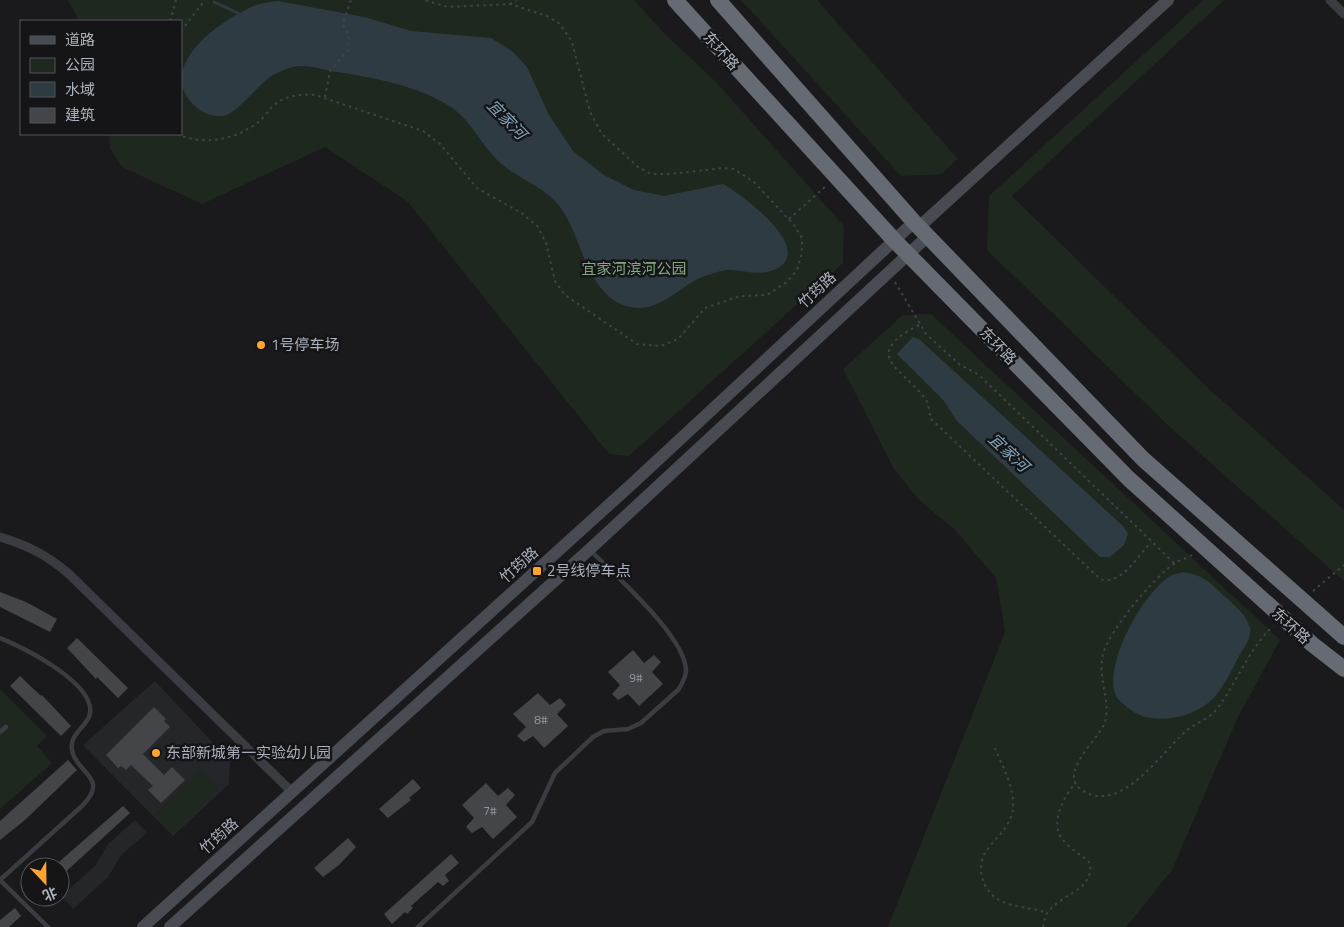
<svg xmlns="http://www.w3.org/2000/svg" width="1344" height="927" viewBox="0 0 1344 927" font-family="'Titillium Web','Noto Sans SC',sans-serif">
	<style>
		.built { fill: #252629 }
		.green { fill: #1f281f }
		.water { fill: #2e3b42 }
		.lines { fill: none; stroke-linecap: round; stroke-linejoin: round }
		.stream { stroke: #2e3b42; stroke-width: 3 }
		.building { fill: #444549 }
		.path { stroke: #404349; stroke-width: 2; stroke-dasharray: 2.5 4; stroke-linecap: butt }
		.lane { stroke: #3a3c42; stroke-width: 4.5 }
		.street { stroke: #3a3c42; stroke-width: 9 }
		.secondary { stroke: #484b52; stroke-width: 12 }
		.highway { stroke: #666b73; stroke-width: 16 }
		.poi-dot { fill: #ffa52f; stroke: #151517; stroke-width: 2 }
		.labels { text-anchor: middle; stroke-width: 5; stroke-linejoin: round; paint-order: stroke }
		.number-label { font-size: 12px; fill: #9197a0 }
		.street-label { font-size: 15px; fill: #abb2bd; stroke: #151517 }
		.park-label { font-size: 15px; fill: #82a981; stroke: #151517 }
		.poi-label { font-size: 15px; fill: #abb2bd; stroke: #151517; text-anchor: start }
		.water-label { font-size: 16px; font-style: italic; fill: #80a5ba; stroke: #151517 }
	</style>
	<rect width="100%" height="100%" fill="#1a1a1c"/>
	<g class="built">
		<path d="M 155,681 L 230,761 L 229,784 L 173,836 L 83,745 Z"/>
		<path d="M 135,820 L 147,833 L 121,855 L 108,877 L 73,909 L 61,896 L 95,866 L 108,844 Z"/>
	</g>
	<g class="green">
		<path d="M 68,0 L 634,0 L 665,34 L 716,82 L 844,226 L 843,263 L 629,456 L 609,454 L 407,201 L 325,147 L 202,204 L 122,167 L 110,148 L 109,134 L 181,134 L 181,21 L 79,21 Z"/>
		<path d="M 741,0 L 817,0 L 958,159 L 942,174 L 901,176 Z"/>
		<path d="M 1203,0 L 1224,0 L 1012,196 L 1207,387 L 1344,510 L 1344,581 L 1170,427 L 987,250 L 989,196 Z"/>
		<path d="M 931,314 L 1280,640 L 1238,717 L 1172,870 L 1126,927 L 888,927 L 1005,632 L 996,578 L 955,530 L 919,500 L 894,469 L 843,369 L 903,315 Z"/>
		<path d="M 0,689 L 47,736 L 37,746 L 52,763 L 0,809 Z"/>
		<path d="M 200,770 L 219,788 L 172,834 L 153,815 Z"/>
	</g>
	<g class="water">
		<path d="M 278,1 L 364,17 L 411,31 L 491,38 L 513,52 L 527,67 L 549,115 L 573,151 L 604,175 L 634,190 L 664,196 L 723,184 C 743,195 822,254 771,271 C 756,276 741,269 726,270 C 719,271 708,275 702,277 C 677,288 659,313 630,307 C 586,297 583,237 560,207 C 546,188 522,180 504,166 C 481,148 472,118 446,104 C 412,84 369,77 331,71 C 322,69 311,66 301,66 C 293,66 280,71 273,75 C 258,84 237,114 223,116 C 207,118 190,106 184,91 C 170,55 225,18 254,6 C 261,3 270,2 278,1 Z"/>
		<path d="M 913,337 L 920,340 L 1124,527 L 1128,534 L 1124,545 L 1110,557 L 1100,557 L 957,421 L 944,401 L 897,354 Z"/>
		<path d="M 1183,572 C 1205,576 1208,581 1224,596 C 1235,606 1246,614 1250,628 C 1252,637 1244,648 1239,656 C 1231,671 1222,692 1208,703 C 1187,720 1148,726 1127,707 C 1124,704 1118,700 1116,696 C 1103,665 1141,598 1166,579 C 1170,575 1178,574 1183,572 Z"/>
	</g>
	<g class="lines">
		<path class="stream" d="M 214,2 L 242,15"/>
	</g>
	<g class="building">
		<path d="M 0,592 L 26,602 L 57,619 L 50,632 L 0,607 Z"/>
		<path d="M 77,638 L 128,688 L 118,698 L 97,677 L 96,679 L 67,648 Z"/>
		<path d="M 633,650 L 644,663 L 654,655 L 661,662 L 652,672 L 663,684 L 639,706 L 628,694 L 618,700 L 612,694 L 620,685 L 608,672 Z"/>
		<path d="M 20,676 L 41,696 L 42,695 L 71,726 L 61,736 L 10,686 Z"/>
		<path d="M 538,693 L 550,705 L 560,698 L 566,705 L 557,714 L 568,726 L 544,748 L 533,736 L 524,742 L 517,736 L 526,727 L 513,714 Z"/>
		<path d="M 154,707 L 166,719 L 164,721 L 170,727 L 143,754 L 164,775 L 172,767 L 185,780 L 161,803 L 148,790 L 153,786 L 131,765 L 126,770 L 121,766 L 118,768 L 106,755 Z"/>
		<path d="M 68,760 L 77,770 L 25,820 L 0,840 L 0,821 Z"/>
		<path d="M 413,779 L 421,788 L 409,798 L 411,800 L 388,818 L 379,809 Z"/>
		<path d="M 486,783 L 498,796 L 508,788 L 515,795 L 506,805 L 517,817 L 493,839 L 482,827 L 472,833 L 466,827 L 474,818 L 462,805 Z"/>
		<path d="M 123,806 L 130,813 L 60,877 L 60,861 Z"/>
		<path d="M 348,838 L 356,847 L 339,865 L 323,877 L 314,868 Z"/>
		<path d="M 451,854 L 459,863 L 445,875 L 449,881 L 443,886 L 438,882 L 411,906 L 413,908 L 407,914 L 405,912 L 392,924 L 384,914 Z"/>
		<path d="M 15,908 L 21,916 L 9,927 L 0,927 L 0,920 Z"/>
	</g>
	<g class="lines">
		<g class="path">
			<path d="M 510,4 L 517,0"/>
			<path d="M 170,21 L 176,0"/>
			<path d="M 181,31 L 205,0"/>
			<path d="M 325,97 L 330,71 L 348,50 L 349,35 L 344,27 L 344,19 L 351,0"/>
			<path d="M 177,134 C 204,146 236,140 260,121 C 264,117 268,111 272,107 C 284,95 300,94 315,95 L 423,131 L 440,144 L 477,188 L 523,214 L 538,227 L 546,243 L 555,281 L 565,295 L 637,344 L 661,346 L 678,339 L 705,308 L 740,296 L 767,295 L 787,282 L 797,270 L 802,253 L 802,238 L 794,225 L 754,182 L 734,169 L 723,168 L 670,174 L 651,174 L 638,167 L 602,134 L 590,112 L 572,42 L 560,24 L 547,16 L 510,4 L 448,7 L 424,0"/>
			<path d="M 789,219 L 826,186"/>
			<path d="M 895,282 L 926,334 L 959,364 L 979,375 L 1174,563"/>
			<path d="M 919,325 C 861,355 900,367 924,397 C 929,402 929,412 931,419 L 1100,579 C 1121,586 1137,557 1151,542"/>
			<path d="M 1192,555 C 1187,558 1180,560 1175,563 C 1154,577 1109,631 1103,654 C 1097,677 1111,701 1105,722 C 1100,738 1056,774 1082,790 C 1120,816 1161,753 1185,732 C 1194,723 1208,720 1216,710 C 1237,683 1248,650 1273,626"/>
			<path d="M 1313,591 L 1344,565"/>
			<path d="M 995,748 C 1002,766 1015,788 1013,808 C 1011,828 995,837 985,853 C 976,869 983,891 999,900 C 1013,908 1032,907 1047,913"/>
			<path d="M 1043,927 C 1044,922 1045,916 1048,912 C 1062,893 1094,891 1090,863 C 1082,855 1070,849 1063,840 C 1049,824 1064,795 1076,783"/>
		</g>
		<g class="lane">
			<path d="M 0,638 C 23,647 101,686 89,717 C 83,730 67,736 73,754 C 80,774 108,779 83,805 L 0,880"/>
			<path d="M 0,732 L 6,727"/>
			<path d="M 0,880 L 48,927"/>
			<path d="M 418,927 L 532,822 L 555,773 L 593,737 L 604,731 L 628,729 L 641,723 L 679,689 C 682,683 686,677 686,671 C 686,637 616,576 591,551"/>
		</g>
		<g class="street">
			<path d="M 1330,0 L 1344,14"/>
			<path d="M 0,537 C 27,545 47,555 69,574 L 292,792"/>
		</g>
		<g class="secondary">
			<path d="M 919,227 L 1168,0"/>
			<path d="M 143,927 L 633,483 L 914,222"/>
			<path d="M 170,927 L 590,549 L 928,236"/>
		</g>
		<g class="highway">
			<path d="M 675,0 L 894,240 L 1129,479 L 1312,644 L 1344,669"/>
			<path d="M 718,0 L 914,222 L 1143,459 L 1344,637"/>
		</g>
	</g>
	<g class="poi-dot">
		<circle cx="261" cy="345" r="5"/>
		<rect x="532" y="566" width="10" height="10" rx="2.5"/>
		<circle cx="156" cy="753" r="5"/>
	</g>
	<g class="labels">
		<g class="number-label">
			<text x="636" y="682">9#</text>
			<text x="541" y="724">8#</text>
			<text x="490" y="815">7#</text>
		</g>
		<g class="street-label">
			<text transform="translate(721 51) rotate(48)" y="5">东环路</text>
			<text transform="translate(817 290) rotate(-43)" y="5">竹筠路</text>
			<text transform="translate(998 346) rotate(46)" y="5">东环路</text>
			<text transform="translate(519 565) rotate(-42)" y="5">竹筠路</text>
			<text transform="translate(1291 626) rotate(42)" y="5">东环路</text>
			<text transform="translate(219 836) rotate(-42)" y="5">竹筠路</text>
		</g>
		<g class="park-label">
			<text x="634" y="274">宜家河滨河公园</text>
		</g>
		<g class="poi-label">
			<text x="271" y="350">1号停车场</text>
			<text x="547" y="576">2号线停车点</text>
			<text x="166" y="758">东部新城第一实验幼儿园</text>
		</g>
		<g class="water-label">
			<text transform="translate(507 119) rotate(46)" y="6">宜家河</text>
			<text transform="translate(1009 452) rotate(43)" y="6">宜家河</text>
		</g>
	</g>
	<rect x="20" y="20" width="162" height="115" fill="#151517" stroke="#515459"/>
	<rect x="30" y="36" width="25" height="8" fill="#484b52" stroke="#515459"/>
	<text x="65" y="45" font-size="15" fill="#abb2bd">道路</text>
	<rect x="30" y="58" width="25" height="15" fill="#1f281f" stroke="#515459"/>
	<text x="65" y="70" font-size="15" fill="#abb2bd">公园</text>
	<rect x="30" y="82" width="25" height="15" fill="#2e3b42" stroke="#515459"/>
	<text x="65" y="95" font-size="15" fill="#abb2bd">水域</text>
	<rect x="30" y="108" width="25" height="15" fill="#444549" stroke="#515459"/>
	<text x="65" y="120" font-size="15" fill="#abb2bd">建筑</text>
	<g transform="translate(45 882) rotate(158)"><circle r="24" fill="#151517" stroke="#515459"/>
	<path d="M0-4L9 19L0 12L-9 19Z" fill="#ffa52f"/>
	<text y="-8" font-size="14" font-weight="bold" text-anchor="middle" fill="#abb2bd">北</text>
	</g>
</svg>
